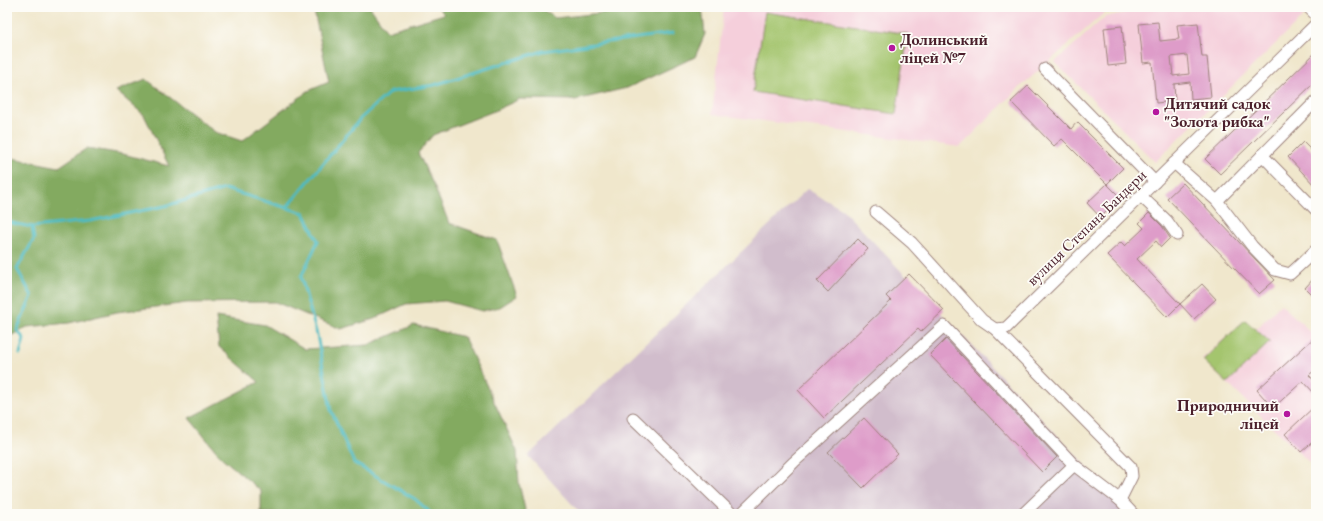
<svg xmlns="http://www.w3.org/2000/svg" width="1323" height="521" viewBox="0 0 1323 521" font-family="'EB Garamond',serif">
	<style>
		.built { fill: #f5cfdb }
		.industrial { fill: #d1bdcc }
		.green { fill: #a4c56e; stroke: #77724c }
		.forest { fill: #83aa61; stroke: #666446 }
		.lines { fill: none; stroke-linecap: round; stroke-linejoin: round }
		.stream { stroke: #4cbbc2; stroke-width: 3 }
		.building { fill: #de9cc9; fill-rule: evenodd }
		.minor-casing { stroke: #9d837c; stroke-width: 13 }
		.minor { stroke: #fff; stroke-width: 11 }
		.poi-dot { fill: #b5179e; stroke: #fdfcf7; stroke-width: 1.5 }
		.labels { text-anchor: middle; stroke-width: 3.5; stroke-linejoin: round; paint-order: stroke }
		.poi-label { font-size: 16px; font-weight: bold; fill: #4a1f2b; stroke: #fdfcf7; text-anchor: start }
		.street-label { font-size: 16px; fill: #4a1f2b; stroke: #fdfcf7 }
	</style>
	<rect width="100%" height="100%" fill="#fdfcf7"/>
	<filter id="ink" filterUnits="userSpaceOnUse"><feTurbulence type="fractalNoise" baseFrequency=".025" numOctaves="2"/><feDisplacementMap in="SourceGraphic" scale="8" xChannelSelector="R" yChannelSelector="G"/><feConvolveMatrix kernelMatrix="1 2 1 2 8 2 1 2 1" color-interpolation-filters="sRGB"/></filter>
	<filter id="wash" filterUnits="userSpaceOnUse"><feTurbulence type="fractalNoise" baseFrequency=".012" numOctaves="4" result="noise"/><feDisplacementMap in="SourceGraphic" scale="16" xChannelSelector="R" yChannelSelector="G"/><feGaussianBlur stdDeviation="0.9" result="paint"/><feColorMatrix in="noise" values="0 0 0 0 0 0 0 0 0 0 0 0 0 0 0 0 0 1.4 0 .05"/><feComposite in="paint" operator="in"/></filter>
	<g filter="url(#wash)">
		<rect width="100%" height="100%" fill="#f0e7cc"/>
		<g class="built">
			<path d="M 724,7 L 1111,7 L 1019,88 L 960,147 L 712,114 Z"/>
			<path d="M 1153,7 L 1306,7 L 1309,11 L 1155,162 L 1055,62 L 1105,17 Z"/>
			<path d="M 1281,304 L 1316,337 L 1316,469 L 1202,359 L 1245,320 L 1256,329 Z"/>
		</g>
		<path class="industrial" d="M 807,189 L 843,210 L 1132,514 L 581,514 L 528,456 Z"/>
		<g class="green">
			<path d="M 765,12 L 908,34 L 896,114 L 753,92 Z"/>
			<path d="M 1245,320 L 1270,342 L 1227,383 L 1203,360 Z"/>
		</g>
		<g class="forest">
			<path d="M 317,7 L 370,7 L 387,31 L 444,14 L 437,7 L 539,7 L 555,18 L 609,12 L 618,7 L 702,7 L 705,34 L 695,57 L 627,88 L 576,100 L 520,99 L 494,111 L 433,135 L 418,153 L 434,186 L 449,223 L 497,240 L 517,296 L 500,307 L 482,311 L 445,301 L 406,304 L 374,319 L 341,329 L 275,302 L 187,303 L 117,312 L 69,323 L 27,327 L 7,338 L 7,157 L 59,167 L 87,148 L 123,154 L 169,166 L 144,115 L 116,91 L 146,79 L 215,132 L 242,141 L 308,91 L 329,82 L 314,11 Z"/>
			<path d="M 216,317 L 265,325 L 305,349 L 368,345 L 414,325 L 464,337 L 517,451 L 519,483 L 526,514 L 261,513 L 261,491 L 221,457 L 189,418 L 259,382 L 219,347 Z"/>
		</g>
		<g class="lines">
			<g class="stream">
				<path d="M 287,207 L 361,118 L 390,92 L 434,85 L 543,51 L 673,33"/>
				<path d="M 7,222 L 32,227 L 90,221 L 165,206 L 225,189 L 304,213 L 318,241 L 301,277 L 317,335 L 331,410 L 354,463 L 415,499 L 432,514"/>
				<path d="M 20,354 L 24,339 L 17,330 L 32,296 L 17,269 L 34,239 L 32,227"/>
			</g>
		</g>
		<g id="blocks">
			<g class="building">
				<path d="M 1158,22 L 1160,41 L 1179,39 L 1177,25 L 1198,23 L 1202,57 L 1207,57 L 1211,97 L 1191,99 L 1190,82 L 1174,84 L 1175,101 L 1156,103 L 1152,62 L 1143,63 L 1139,24 ZM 1187,55 L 1189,74 L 1173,76 L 1171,57 Z"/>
				<path d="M 1122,26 L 1126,64 L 1108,66 L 1104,28 Z"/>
				<path d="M 1316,52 L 1316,81 L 1220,174 L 1205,159 Z"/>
				<path d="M 1028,86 L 1071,129 L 1077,122 L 1123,168 L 1107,184 L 1062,139 L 1054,146 L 1011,102 Z"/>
				<path d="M 1303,142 L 1316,155 L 1316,187 L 1288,157 Z"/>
				<path d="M 1183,183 L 1275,280 L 1259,294 L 1167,198 Z"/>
				<path d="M 1107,184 L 1120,197 L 1100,217 L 1087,203 Z"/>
				<path d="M 1149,213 L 1162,226 L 1170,238 L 1161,247 L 1156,241 L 1137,259 L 1180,304 L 1167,317 L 1107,255 L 1121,242 L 1125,246 L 1144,228 L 1139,223 Z"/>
				<path d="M 858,239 L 868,249 L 828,292 L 817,281 Z"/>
				<path d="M 909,274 L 944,310 L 921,332 L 918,329 L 824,418 L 798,390 L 891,301 L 886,296 Z"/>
				<path d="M 1316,276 L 1316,299 L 1305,288 Z"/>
				<path d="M 1202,284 L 1216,299 L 1194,319 L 1180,304 Z"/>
				<path d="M 1316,336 L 1316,369 L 1309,375 L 1316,383 L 1316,395 L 1303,381 L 1273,408 L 1257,390 Z"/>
				<path d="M 946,339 L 1057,457 L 1042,472 L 930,355 Z"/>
				<path d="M 1316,405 L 1316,439 L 1301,452 L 1285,434 Z"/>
				<path d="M 864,418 L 898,454 L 863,488 L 828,452 Z"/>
			</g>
		</g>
	</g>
	<g filter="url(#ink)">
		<use href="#blocks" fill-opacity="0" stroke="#9d837c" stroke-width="1"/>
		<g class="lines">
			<g class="minor-casing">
				<g id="minor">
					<path d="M 1308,7 L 1316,15"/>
					<path d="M 1045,69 L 1155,182"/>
					<path d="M 1262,155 L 1316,210"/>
					<path d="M 1174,163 L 1217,201 L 1316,101"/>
					<path d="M 1141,196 L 1167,221 L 1177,235"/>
					<path d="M 1217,201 L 1252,246 L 1275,270 L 1290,274 L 1316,250"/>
					<path d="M 876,212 L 912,243 L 982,320 L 995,329 L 1006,328 L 1316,24"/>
					<path d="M 995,329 L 1131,467 L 1132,476 L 1120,500 L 1133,514"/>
					<path d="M 633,418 L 732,514"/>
					<path d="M 741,514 L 794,462 L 944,326 L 1074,465 L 1120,500"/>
					<path d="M 1023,514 L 1074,465"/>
				</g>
			</g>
			<use href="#minor" class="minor"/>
		</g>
	</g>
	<g class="poi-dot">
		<circle cx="892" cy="48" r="4"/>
		<circle cx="1156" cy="112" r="4"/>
		<circle cx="1287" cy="414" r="4"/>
	</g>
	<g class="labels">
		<g class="poi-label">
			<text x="900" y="45">Долинський<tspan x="900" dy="18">ліцей №7</tspan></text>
			<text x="1164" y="109">Дитячий садок<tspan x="1164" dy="18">"Золота рибка"</tspan></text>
			<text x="1279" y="411" text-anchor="end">Природничий<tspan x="1279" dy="18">ліцей</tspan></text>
		</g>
		<g class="street-label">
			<text transform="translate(1086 227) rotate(-44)" y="6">вулиця Степана Бандери</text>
		</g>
	</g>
	<rect width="1323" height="521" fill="none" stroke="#fdfcf7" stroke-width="24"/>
</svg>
